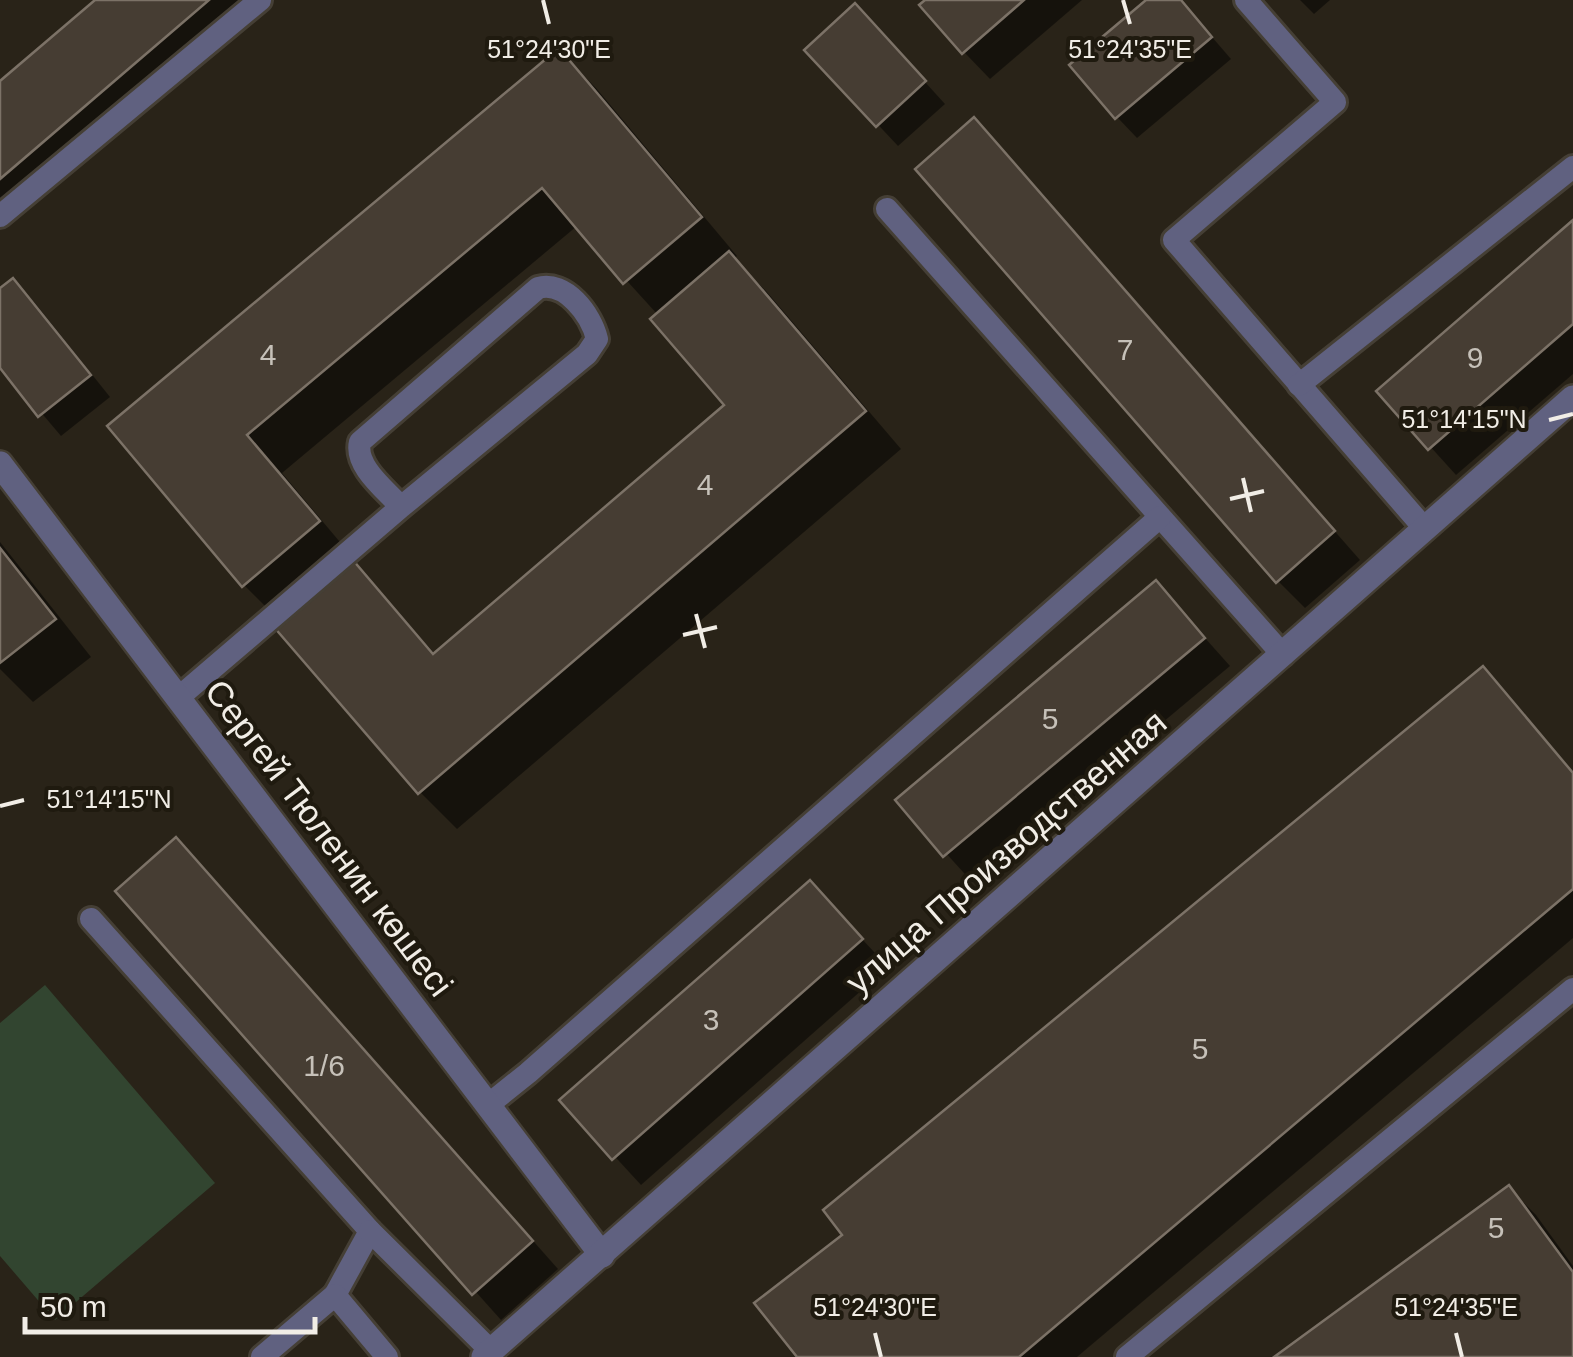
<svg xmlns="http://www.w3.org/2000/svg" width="1573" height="1357" viewBox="0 0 1573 1357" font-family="Helvetica,sans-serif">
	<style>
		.green { fill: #324530 }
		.shadow { fill: #0007; fill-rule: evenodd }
		.building { fill: #463d33; stroke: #7c7267; stroke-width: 2.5 }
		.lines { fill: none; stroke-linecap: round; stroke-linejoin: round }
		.service-casing { stroke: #453f35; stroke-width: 28 }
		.minor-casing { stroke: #453f35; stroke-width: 30 }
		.service { stroke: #606180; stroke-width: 22 }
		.minor { stroke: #606180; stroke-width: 25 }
		.ticks { fill: none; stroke: #f1ede6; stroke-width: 4 }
		.labels { text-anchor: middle; stroke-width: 8; stroke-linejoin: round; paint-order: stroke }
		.number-label { font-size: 30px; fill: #c6c1b9 }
		.street-label { font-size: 35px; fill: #f1ede6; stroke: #1f1a0f }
		.ticks-label { font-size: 25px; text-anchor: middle; fill: #f1ede6; stroke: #1f1a0f; stroke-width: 8; stroke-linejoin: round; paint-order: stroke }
	</style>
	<rect width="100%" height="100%" fill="#292318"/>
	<path class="green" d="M 45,985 L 215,1183 L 55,1320 L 0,1256 L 0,1023 Z"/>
	<g class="shadow">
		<path d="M 99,0 L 267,0 L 0,228 L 0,85 Z"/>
		<path d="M 929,0 L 1082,0 L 990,79 L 964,52 Z"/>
		<path d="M 1150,0 L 1180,0 L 1231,59 L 1137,138 L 1117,117 Z"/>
		<path d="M 1300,0 L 1330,0 L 1314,14 Z"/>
		<path d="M 875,27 L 945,104 L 898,146 L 808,50 Z"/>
		<path d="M 559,51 L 596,88 L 737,256 L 733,259 L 766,291 L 901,449 L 457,829 L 420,792 L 281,622 L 244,585 L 110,427 ZM 577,226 L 658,315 L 728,405 L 436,655 L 352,563 L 355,560 L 282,473 Z"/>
		<path d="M 974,121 L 1360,560 L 1305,608 L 1278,581 Z"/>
		<path d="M 1573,223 L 1573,374 L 1456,475 L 1380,391 Z"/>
		<path d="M 13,281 L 34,302 L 110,397 L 61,436 L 0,364 L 0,292 Z"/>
		<path d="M 0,542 L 91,657 L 33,702 L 0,669 Z"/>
		<path d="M 1156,583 L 1230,666 L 972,882 L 898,800 Z"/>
		<path d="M 1483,669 L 1573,772 L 1573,938 L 1077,1357 L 800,1357 L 846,1235 Z"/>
		<path d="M 202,867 L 558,1269 L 501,1320 L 118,891 Z"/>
		<path d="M 810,883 L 888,967 L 641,1185 L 563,1100 Z"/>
		<path d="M 1509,1188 L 1536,1215 L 1573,1266 L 1573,1357 L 1278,1357 Z"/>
	</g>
	<g class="building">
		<path d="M 95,0 L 209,0 L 0,179 L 0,81 Z"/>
		<path d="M 925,0 L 1024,0 L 962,54 L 919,5 Z"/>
		<path d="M 1146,0 L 1181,0 L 1212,37 L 1115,119 L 1069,65 Z"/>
		<path d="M 855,3 L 926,81 L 876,127 L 804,50 Z"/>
		<path d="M 559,48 L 702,217 L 623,284 L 542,188 L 247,435 L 320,521 L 242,587 L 107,426 Z"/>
		<path d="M 974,117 L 1335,531 L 1276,583 L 915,169 Z"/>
		<path d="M 1573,220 L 1573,324 L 1428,450 L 1376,391 Z"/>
		<path d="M 729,251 L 866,411 L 418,794 L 273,626 L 352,559 L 433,654 L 724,405 L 650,319 Z"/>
		<path d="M 13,278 L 91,375 L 38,417 L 0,368 L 0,288 Z"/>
		<path d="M 0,548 L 56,619 L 0,663 Z"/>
		<path d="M 1156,580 L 1205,638 L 943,857 L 895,800 Z"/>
		<path d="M 1483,666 L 1573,773 L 1573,889 L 1019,1357 L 797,1357 L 754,1303 L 842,1235 L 823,1210 Z"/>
		<path d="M 176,837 L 533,1241 L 472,1295 L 115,891 Z"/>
		<path d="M 810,880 L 863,939 L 612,1160 L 559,1100 Z"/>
		<path d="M 1509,1185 L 1573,1272 L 1573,1357 L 1274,1357 Z"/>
	</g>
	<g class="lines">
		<g class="service-casing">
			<g id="service">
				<path d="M 1246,0 L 1335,102 L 1174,240 L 1425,529"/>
				<path d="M 887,209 L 1283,655"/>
				<path d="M 0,216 L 260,0"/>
				<path d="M 1299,385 L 1573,167"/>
				<path d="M 178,698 L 401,507 L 587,354 L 597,339 C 591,314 565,280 538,288 L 360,442 C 354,466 386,490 401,507"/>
				<path d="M 91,919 L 370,1231 L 335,1295"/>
				<path d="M 488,1105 L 528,1073 L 1160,517"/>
				<path d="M 370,1231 L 491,1351"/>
				<path d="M 262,1357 L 335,1295 L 387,1357"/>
				<path d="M 1127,1357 L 1573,989"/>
			</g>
		</g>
		<g class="minor-casing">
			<g id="minor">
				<path d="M 0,464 L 602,1255"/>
				<path d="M 484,1357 L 1573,398"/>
			</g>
		</g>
		<use href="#service" class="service"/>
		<use href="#minor" class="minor"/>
	</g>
	<path class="ticks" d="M 543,0 L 549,24M 1123,0 L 1130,24M 1549,420 L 1573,414M 1243,478 L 1251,512M 1230,499 L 1264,491M 696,614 L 705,648M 683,635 L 717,627M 0,806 L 24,800M 875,1333 L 881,1357M 1456,1333 L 1462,1357"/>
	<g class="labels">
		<g class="number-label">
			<text x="1125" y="360">7</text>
			<text x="268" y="365">4</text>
			<text x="1475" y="368">9</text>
			<text x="705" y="495">4</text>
			<text x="1050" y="729">5</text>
			<text x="711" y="1030">3</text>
			<text x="1200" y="1059">5</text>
			<text x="324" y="1076">1/6</text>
			<text x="1496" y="1238">5</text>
		</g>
		<g class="street-label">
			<text transform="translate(329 838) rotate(53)" y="12">Сергей Тюленин көшесі</text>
			<text transform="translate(1006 852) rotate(-41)" y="12">улица Производственная</text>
		</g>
	</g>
	<g class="ticks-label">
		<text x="549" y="58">51°24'30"E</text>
		<text x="1130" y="58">51°24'35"E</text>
		<text x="1464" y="428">51°14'15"N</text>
		<text x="109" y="808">51°14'15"N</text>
		<text x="875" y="1316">51°24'30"E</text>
		<text x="1456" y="1316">51°24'35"E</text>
	</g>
	<path d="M25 1317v15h290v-15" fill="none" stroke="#f1ede6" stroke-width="5"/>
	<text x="40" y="1317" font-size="30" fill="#f1ede6" stroke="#1f1a0f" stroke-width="8" paint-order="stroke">50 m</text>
</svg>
